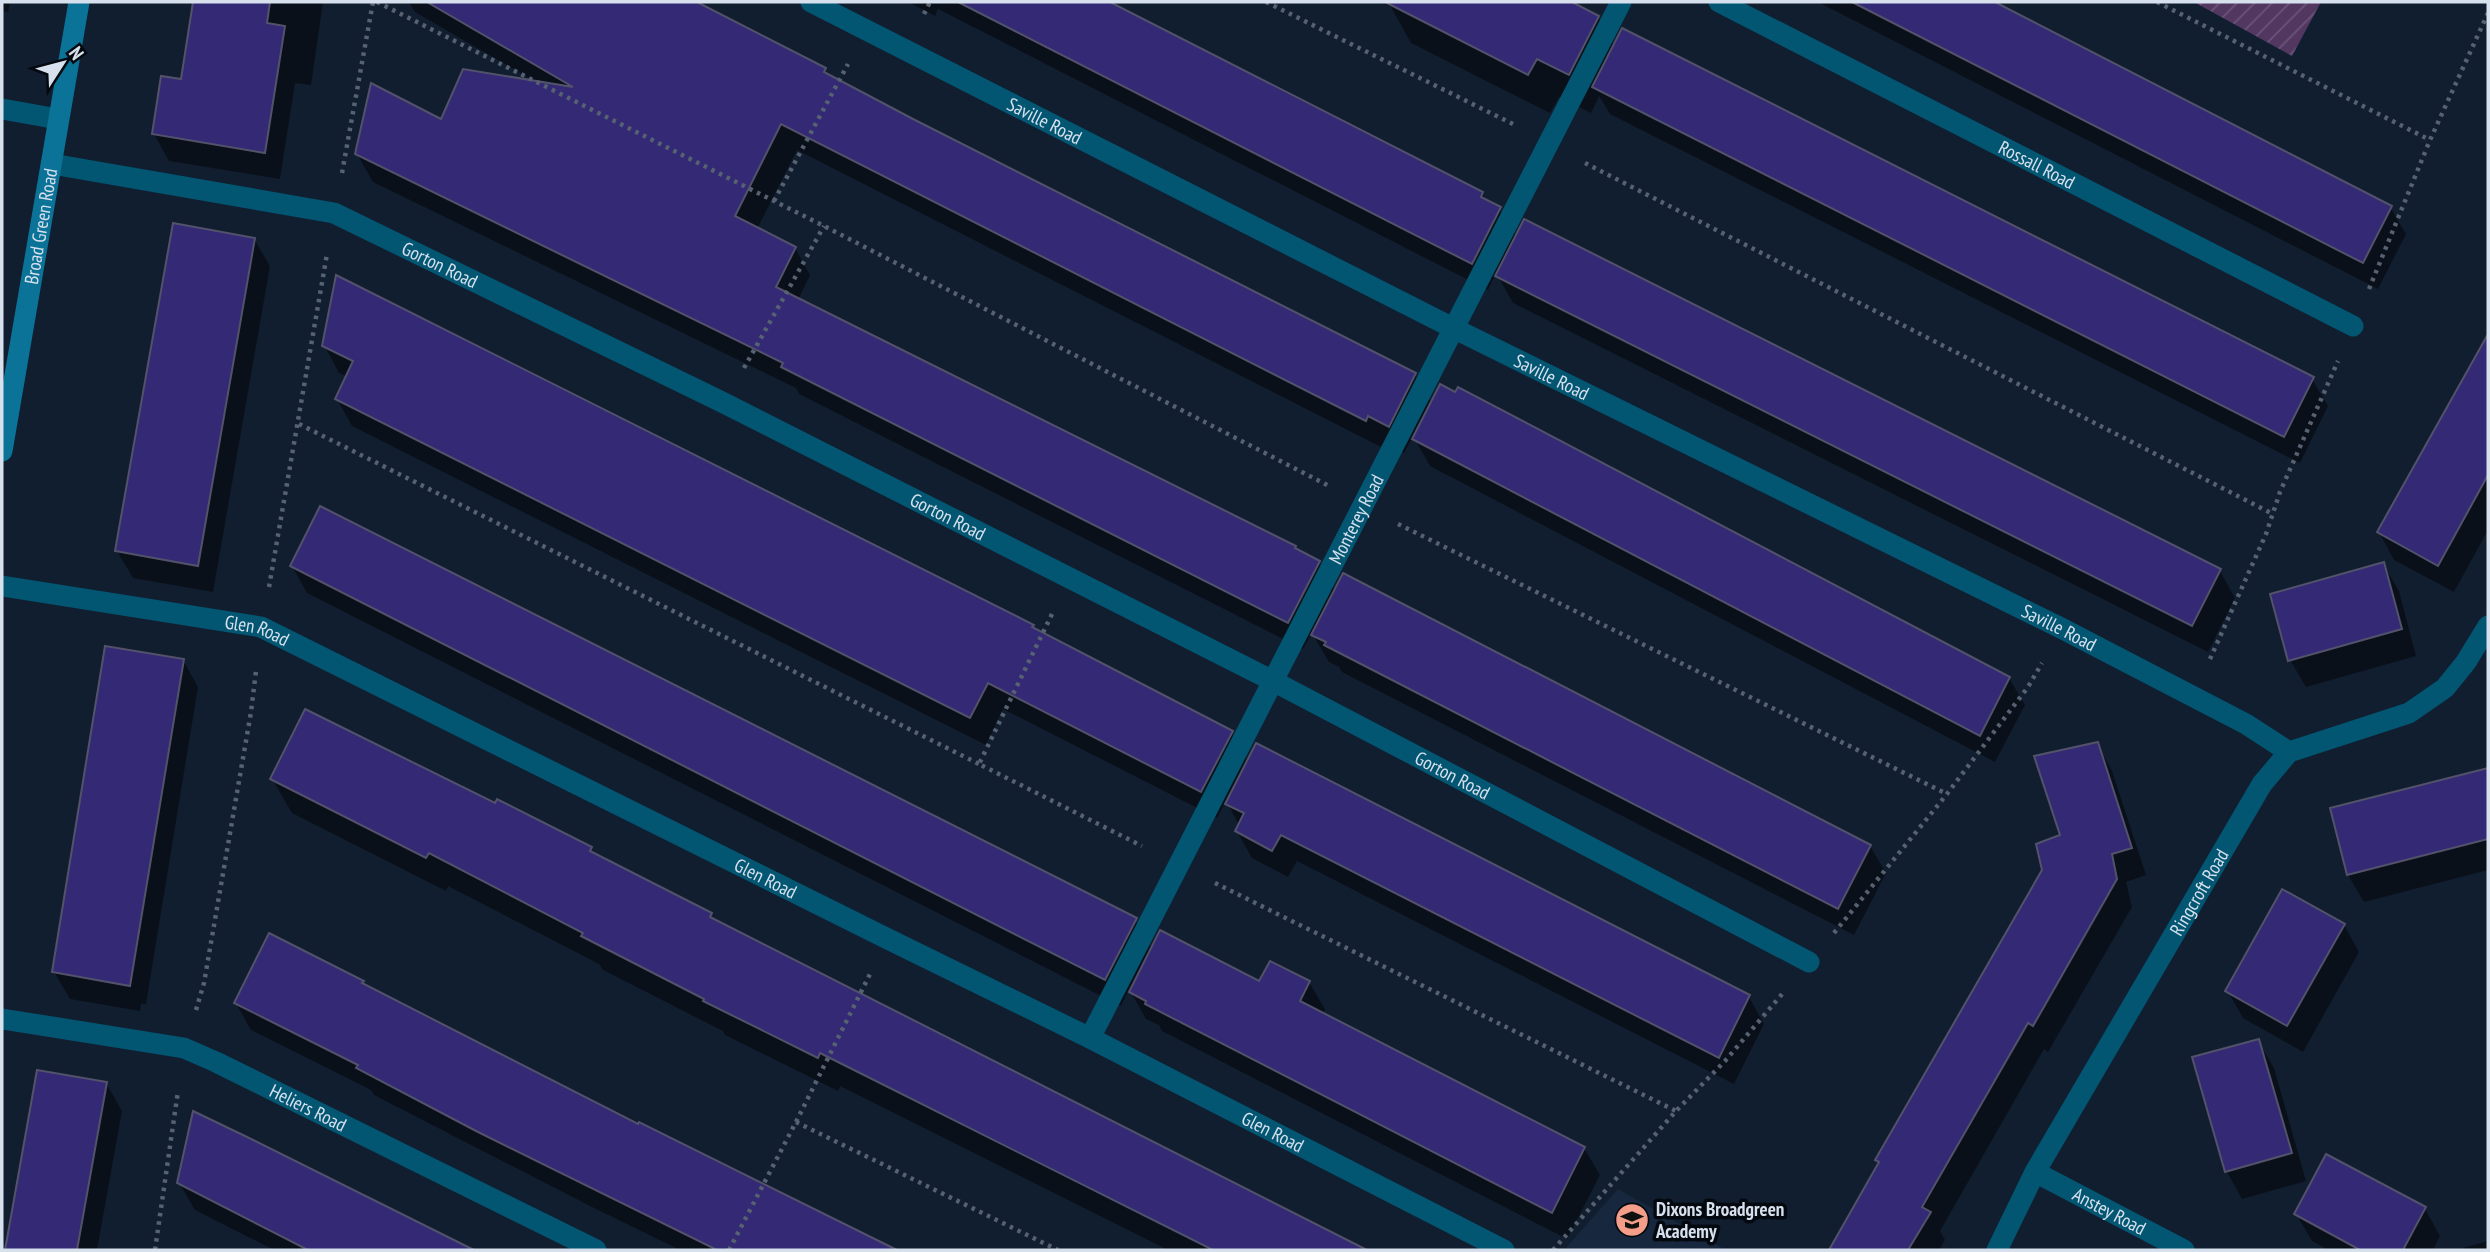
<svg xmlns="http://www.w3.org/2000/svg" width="2490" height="1252" viewBox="0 0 2490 1252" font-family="'PT Sans Narrow',sans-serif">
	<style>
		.built { fill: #16273e }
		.garden { fill: url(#garden-furrows) }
		.shadow { fill: #0007 }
		.building { fill: #342975; stroke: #52526a; stroke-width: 2 }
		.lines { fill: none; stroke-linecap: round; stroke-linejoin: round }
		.path { stroke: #566171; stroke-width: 4.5; stroke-dasharray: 3.5 5; stroke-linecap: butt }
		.service { stroke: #025672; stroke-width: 21 }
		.minor { stroke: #025672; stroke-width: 21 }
		.secondary { stroke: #0b7397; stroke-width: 21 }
		.labels { text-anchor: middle; stroke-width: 7; stroke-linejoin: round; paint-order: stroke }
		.street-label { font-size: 19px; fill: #d7e0ed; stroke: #04080f }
		.poi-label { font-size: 19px; font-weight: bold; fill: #d7e0ed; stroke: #04080f; text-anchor: start }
	</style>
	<defs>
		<pattern id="garden-furrows" width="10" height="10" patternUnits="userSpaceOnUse" patternTransform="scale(1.75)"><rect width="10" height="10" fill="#523761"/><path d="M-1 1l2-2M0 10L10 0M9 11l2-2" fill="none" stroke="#6a5478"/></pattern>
	</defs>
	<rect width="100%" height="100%" fill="#111e30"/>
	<path class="built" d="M 1618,1189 L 1726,1250 L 1564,1250 Z"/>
	<path class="garden" d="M 2194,2 L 2321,2 L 2292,56 Z"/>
	<g class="shadow">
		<path d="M 2,2 L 10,2 L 8,12 L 2,11 Z"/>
		<path d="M 195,2 L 323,2 L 311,85 L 295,83 L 280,179 L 169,161 L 154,134 L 183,81 Z"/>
		<path d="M 409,2 L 693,2 L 825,69 L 830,77 L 1415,374 L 1432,404 L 2009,678 L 2025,705 L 1995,762 L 1430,466 L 1413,436 L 1404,453 L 1384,442 L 1381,447 L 797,150 L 757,229 L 795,248 L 810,275 L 798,300 L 1295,547 L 1297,551 L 1319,562 L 1336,591 L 1870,846 L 1886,873 L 1854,935 L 1342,672 L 1339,667 L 1329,662 L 1312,633 L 1303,649 L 799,394 L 796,388 L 373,182 L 357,154 L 536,82 L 415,12 Z"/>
		<path d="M 908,2 L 1105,2 L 1482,193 L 1487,203 L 1500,209 L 1517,238 L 2220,571 L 2235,598 L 2208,652 L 1513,303 L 1496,273 L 1488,290 L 938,9 L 935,16 Z"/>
		<path d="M 1380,2 L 1571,2 L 1598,17 L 1615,47 L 2312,379 L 2328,406 L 2300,463 L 1610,114 L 1599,96 L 1591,113 L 1559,97 L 1550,113 L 1411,43 L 1391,7 Z"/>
		<path d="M 1818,2 L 1991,2 L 2390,207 L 2406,234 L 2378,289 Z"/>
		<path d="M 254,239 L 270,266 L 213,592 L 133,578 L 117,551 Z"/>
		<path d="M 2488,336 L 2488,530 L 2454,592 L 2394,560 L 2379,532 Z"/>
		<path d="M 324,345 L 1033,626 L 1036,631 L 1231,732 L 1248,762 L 1749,997 L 1764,1024 L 1734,1084 L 1297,861 L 1288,877 L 1252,858 L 1237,831 L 1239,825 L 1226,801 L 1217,818 L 1003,709 L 986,745 L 352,426 L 337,399 L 348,377 L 339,373 Z"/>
		<path d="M 2383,564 L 2399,591 L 2416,656 L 2306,687 L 2290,660 Z"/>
		<path d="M 292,566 L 1135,920 L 1152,949 L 1260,983 L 1309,982 L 1325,1009 L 1323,1014 L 1584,1148 L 1600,1175 L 1567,1239 L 1162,1031 L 1159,1025 L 1146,1019 L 1129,989 L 1121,1006 L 307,593 Z"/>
		<path d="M 183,660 L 198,687 L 146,1004 L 141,1004 L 140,1011 L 70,999 L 54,972 Z"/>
		<path d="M 2097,744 L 2112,771 L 2146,875 L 2126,882 L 2132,907 L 2048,1052 L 2044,1049 L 1940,1231 L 1945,1240 L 1939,1250 L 1831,1250 L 1880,1165 L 1877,1160 L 2063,837 Z"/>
		<path d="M 2488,769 L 2488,870 L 2364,902 L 2348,875 L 2332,809 Z"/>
		<path d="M 272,779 L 495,805 L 590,848 L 595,855 L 710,914 L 714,921 L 1364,1250 L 1168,1250 L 840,1086 L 838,1091 L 725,1035 L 723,1031 L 603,970 L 599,964 L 448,886 L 446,891 L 292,813 Z"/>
		<path d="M 2344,925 L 2359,952 L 2303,1052 L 2243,1018 L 2227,990 Z"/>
		<path d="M 362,982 L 365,987 L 639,1126 L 640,1124 L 892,1250 L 680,1250 L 590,1206 L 374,1095 L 371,1090 L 251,1030 L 236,1003 Z"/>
		<path d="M 2258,1041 L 2274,1068 L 2306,1181 L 2242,1199 L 2227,1172 L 2194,1059 Z"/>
		<path d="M 38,1072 L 106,1083 L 122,1111 L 97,1250 L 7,1250 Z"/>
		<path d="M 194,1114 L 467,1250 L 274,1250 L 195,1210 L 179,1183 Z"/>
		<path d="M 2425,1209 L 2440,1236 L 2433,1250 L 2329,1250 L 2312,1241 L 2296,1214 Z"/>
		<path d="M 2488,1241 L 2488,1250 L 2464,1250 L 2463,1248 Z"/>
	</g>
	<g class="building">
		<path d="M 193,2 L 270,2 L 267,23 L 285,26 L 265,153 L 152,134 L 161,76 L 181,79 Z"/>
		<path d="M 427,2 L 697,2 L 826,68 L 824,72 L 913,119 L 1416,373 L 1389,427 L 1368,416 L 1366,421 L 781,124 L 735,216 L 796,247 L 776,287 L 1296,546 L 1295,548 L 1320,561 L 1288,623 L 781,367 L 783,363 L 355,154 L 371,83 L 441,119 L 463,69 L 573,87 Z"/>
		<path d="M 958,2 L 1110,2 L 1483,192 L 1481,197 L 1501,207 L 1472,264 Z"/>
		<path d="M 1385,2 L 1572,2 L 1599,16 L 1569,75 L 1537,59 L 1528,75 Z"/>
		<path d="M 1852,2 L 1995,2 L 2392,206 L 2363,263 Z"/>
		<path d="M 1622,28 L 2314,377 L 2284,437 L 1592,87 Z"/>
		<path d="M 1524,219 L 2221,569 L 2192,626 L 1495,276 Z"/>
		<path d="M 173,223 L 255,238 L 198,566 L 115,551 Z"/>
		<path d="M 336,275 L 1034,625 L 1032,627 L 1233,731 L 1201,792 L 988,683 L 970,718 L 335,399 L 353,361 L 322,346 Z"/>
		<path d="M 2488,334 L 2488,475 L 2438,566 L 2377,532 Z"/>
		<path d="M 1440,384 L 1455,392 L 1458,387 L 2010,677 L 1980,736 L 1412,439 Z"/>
		<path d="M 320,506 L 1137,918 L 1105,980 L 290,566 Z"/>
		<path d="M 2384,562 L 2402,629 L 2288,661 L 2270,594 Z"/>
		<path d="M 1343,573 L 1871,845 L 1838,909 L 1324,645 L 1326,642 L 1311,635 Z"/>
		<path d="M 105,646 L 184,659 L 130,986 L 52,972 Z"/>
		<path d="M 305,709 L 495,803 L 497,799 L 592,847 L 590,851 L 712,913 L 710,917 L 1367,1250 L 1213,1250 L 820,1053 L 818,1058 L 703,1001 L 704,999 L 581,936 L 583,933 L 429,853 L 426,858 L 270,779 Z"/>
		<path d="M 2098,742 L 2132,848 L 2112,854 L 2117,879 L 2033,1026 L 2028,1023 L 1922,1207 L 1931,1212 L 1908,1250 L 1829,1250 L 1879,1162 L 1875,1160 L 2042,870 L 2036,844 L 2060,835 L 2034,756 Z"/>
		<path d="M 1256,743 L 1750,995 L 1719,1058 L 1281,835 L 1272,851 L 1235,831 L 1244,813 L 1225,804 Z"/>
		<path d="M 2488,768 L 2488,839 L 2347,875 L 2330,808 Z"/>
		<path d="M 2282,889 L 2345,924 L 2287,1026 L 2225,991 Z"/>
		<path d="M 1160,930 L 1259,981 L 1270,961 L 1310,981 L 1300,1001 L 1585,1147 L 1552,1213 L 1145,1004 L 1146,1001 L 1129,992 Z"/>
		<path d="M 269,933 L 364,981 L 362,983 L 638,1124 L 639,1122 L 897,1250 L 717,1250 L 478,1132 L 356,1068 L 358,1065 L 234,1003 Z"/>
		<path d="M 2259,1039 L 2292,1153 L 2225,1172 L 2192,1057 Z"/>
		<path d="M 37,1070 L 107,1082 L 77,1250 L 5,1250 Z"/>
		<path d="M 193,1111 L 245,1136 L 474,1250 L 308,1250 L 177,1183 Z"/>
		<path d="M 2326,1154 L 2426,1207 L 2403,1250 L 2360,1250 L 2294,1214 Z"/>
	</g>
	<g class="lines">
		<g class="path">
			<path d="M 377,2 L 824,226 L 1329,486"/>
			<path d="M 1266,2 L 1513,124"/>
			<path d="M 2157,2 L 2430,140"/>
			<path d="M 924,14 L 930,2"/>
			<path d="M 1585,163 L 2273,514"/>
			<path d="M 342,173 L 373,2"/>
			<path d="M 774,201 L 848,64"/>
			<path d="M 2369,289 L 2430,140 L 2488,13"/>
			<path d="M 744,368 L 824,226"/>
			<path d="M 299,424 L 979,764"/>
			<path d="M 1398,524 L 1947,794"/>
			<path d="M 269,587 L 327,254"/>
			<path d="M 1052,614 L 979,764 L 1142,846"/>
			<path d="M 2210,659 L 2266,534 L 2280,492 L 2338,361"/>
			<path d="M 1215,883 L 1676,1111"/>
			<path d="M 1834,933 L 1947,794 L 2028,687 L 2042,663"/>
			<path d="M 196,1010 L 204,983 L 251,712 L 256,671"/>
			<path d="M 796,1122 L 1058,1250"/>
			<path d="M 155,1250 L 178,1091"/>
			<path d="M 729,1250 L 796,1122 L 870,974"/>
			<path d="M 1553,1250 L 1676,1111 L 1725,1061 L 1783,993"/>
		</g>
		<path class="service" d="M 2,109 L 58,119"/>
		<g class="minor">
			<path id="s1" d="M 811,2 L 1455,329 L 2061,628 L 2246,724 L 2289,752"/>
			<path id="s2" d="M 1719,2 L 2353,326"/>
			<path id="s3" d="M 52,164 L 334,213 L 724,403 L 1273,681 L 1809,962"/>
			<path id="s4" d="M 2,586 L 261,627 L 888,939 L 1090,1038 L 1504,1250"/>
			<path id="s5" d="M 2,1019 L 184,1048 L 216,1062 L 596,1250"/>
			<path id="s6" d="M 1090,1038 L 1621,2"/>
			<path id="s7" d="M 2035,1172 L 2184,1250"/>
			<path id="s8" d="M 1997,1250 L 2035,1172 L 2262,784 L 2289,752 L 2409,713 L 2445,688 L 2466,662 L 2488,626"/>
		</g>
		<path class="secondary" id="s9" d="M 2,451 L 79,2"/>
	</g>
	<defs>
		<g id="school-disc" transform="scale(1.75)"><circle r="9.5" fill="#f49e89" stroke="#04080f"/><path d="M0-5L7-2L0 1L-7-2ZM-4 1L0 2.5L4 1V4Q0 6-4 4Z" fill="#111"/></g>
	</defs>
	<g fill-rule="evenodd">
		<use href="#school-disc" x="1632" y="1220"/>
	</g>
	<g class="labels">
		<g class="street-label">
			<text dy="7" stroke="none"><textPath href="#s1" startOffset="262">Saville Road</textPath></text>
			<text dy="7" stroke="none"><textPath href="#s2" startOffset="357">Rossall Road</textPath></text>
			<text dy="7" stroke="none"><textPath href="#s9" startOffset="228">Broad Green Road</textPath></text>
			<text dy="7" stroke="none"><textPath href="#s3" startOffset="404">Gorton Road</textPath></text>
			<text dy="7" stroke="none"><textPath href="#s1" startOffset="830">Saville Road</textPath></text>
			<text dy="7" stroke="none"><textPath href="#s3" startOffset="971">Gorton Road</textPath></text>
			<text dy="7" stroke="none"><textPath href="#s6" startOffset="583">Monterey Road</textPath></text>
			<text dy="7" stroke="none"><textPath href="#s1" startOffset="1396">Saville Road</textPath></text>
			<text dy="7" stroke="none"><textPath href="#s4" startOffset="259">Glen Road</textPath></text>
			<text dy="7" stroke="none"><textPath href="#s3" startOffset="1538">Gorton Road</textPath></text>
			<text dy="7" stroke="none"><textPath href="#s4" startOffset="826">Glen Road</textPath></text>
			<text dy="7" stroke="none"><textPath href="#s8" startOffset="411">Ringcroft Road</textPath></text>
			<text dy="7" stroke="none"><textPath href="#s5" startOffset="322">Heliers Road</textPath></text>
			<text dy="7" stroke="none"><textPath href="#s4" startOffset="1393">Glen Road</textPath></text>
			<text dy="7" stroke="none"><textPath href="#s7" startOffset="84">Anstey Road</textPath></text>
		</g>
		<g class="poi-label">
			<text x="1656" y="1216">Dixons Broadgreen<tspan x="1656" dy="22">Academy</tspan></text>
		</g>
	</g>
	<rect width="2490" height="1252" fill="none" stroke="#d7e0ed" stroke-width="7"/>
	<g transform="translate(63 63) rotate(54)" stroke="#04080f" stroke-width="5" paint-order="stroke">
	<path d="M0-5L12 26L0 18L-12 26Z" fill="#d7e0ed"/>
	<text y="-10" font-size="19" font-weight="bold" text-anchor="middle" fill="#d7e0ed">N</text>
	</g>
</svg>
